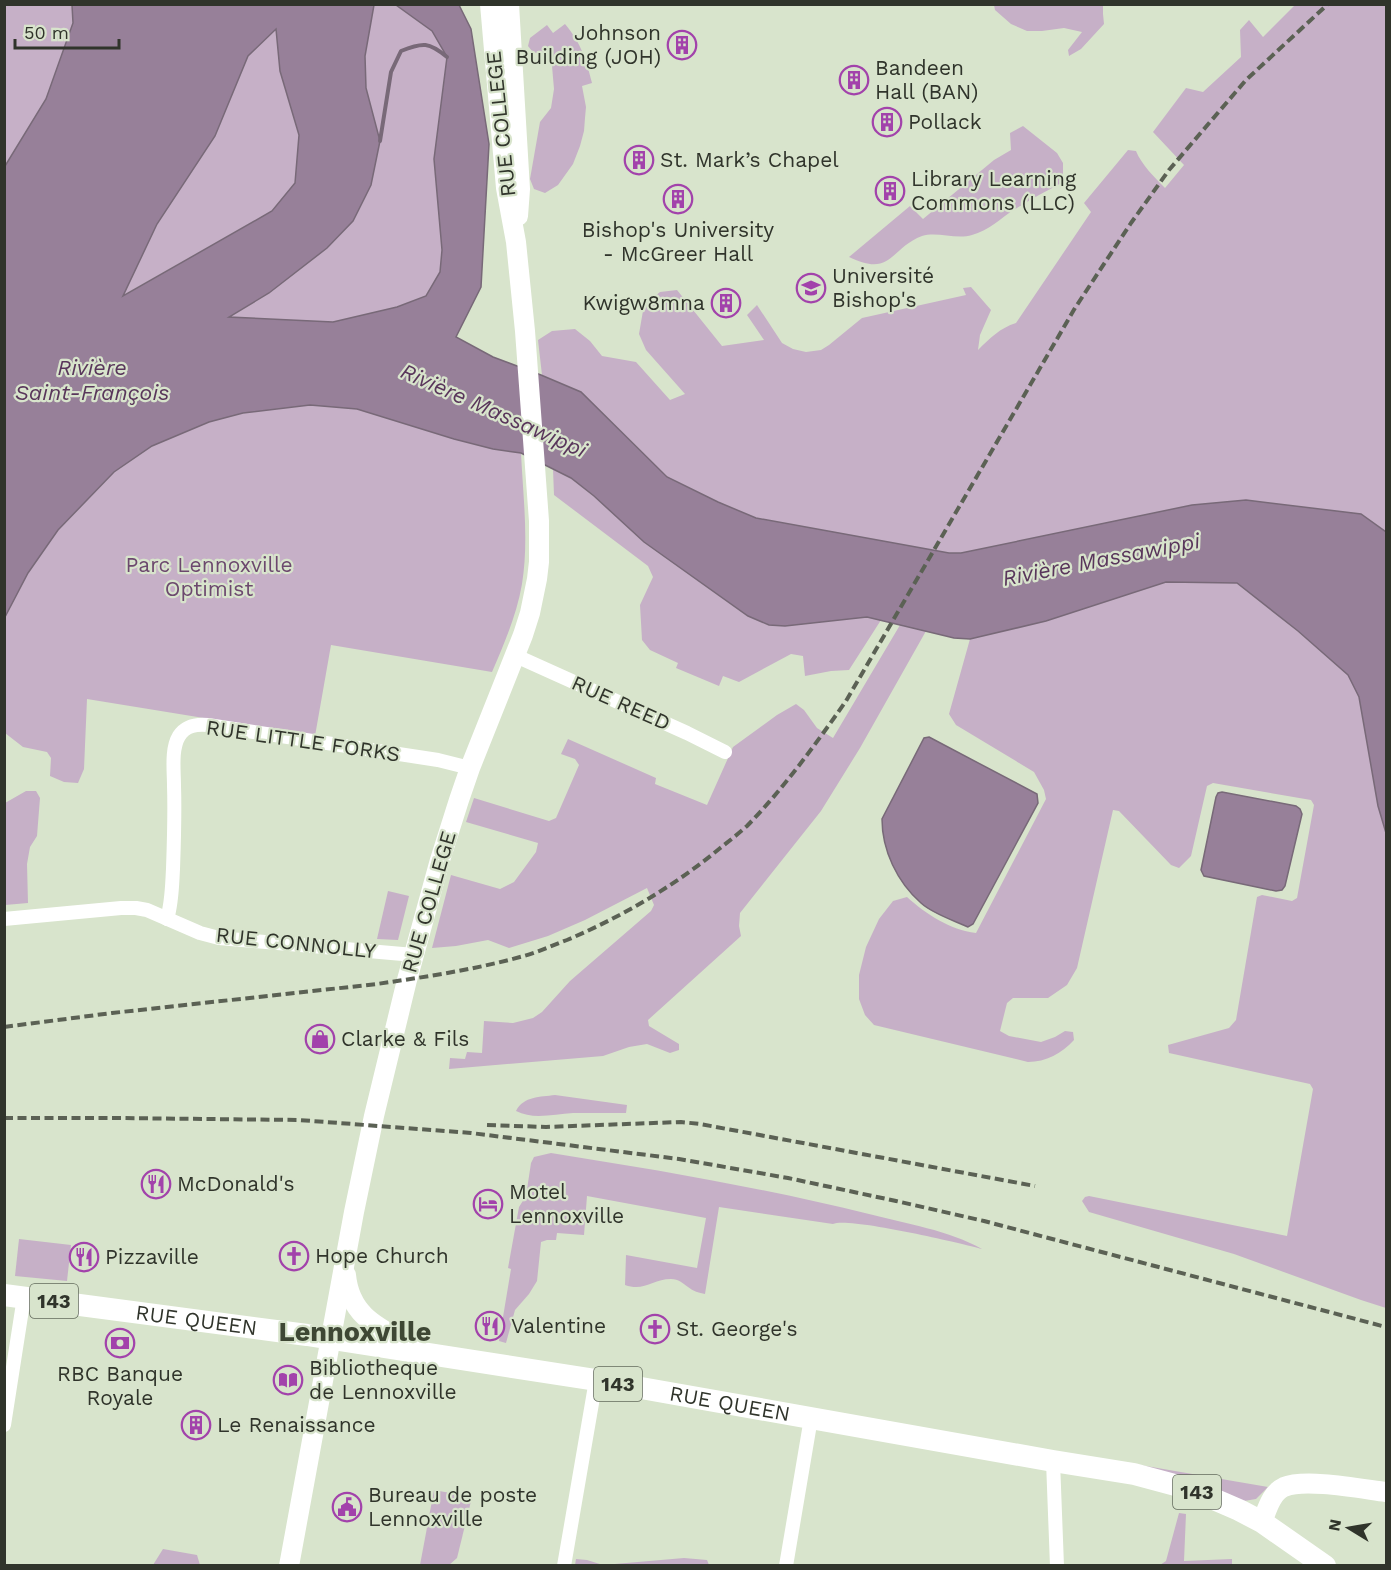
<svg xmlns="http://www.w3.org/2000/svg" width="1391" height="1570" viewBox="0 0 1391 1570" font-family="'Work Sans',sans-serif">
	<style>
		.green { fill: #c6b0c7 }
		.water { fill: #978099; stroke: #786978; stroke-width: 1.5; fill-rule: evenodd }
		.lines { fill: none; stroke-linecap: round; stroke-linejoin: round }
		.stream { stroke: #786978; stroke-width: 4 }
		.street { stroke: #fff; stroke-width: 14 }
		.secondary { stroke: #fff; stroke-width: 20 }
		.primary { stroke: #fff; stroke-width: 22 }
		.rail { stroke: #5b6154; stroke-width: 4; stroke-dasharray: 9 4.5; stroke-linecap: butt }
		.labels { text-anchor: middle; stroke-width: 4.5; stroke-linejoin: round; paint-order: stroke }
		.shield { fill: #d8e4cc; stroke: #62695b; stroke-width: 1.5 }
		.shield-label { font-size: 20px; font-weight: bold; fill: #30342b }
		.poi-label { font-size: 21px; fill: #30342b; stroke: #d8e4cc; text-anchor: start }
		.street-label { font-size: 21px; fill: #30342b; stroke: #d8e4cc }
		.park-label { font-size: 21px; fill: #6c486e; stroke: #d8e4cc }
		.water-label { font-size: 22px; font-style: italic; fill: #59365b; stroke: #d8e4cc }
		.district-label { font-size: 27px; font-weight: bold; fill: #3e4734; stroke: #d8e4cc }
	</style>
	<rect width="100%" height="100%" fill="#d8e4cc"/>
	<g class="green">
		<path d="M 5,5 L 72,5 L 73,23 L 46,99 L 5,166 Z"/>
		<path d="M 374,5 L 396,5 L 432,31 L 447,57 L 434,159 L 442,250 L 440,272 L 426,296 L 397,307 L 333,322 L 227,317 L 269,293 L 327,248 L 353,221 L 371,185 L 380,141 L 366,88 L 365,56 Z"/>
		<path d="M 994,5 L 1103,5 L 1103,14 L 1104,24 L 1081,49 L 1069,56 L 1068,50 L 1082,32 L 1064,28 L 1042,31 L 1027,31 L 1011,24 L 995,10 Z"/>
		<path d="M 1295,5 L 1386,5 L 1386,532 L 1361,514 L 1246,500 L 1192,505 L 961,553 L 949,553 L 756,518 L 718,502 L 667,477 L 581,392 L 542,375 L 538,340 L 552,331 L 575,329 L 590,341 L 602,356 L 636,362 L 670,400 L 685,394 L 646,350 L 639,334 L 644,305 L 660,292 L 677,290 L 722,346 L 764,340 L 747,315 L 757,305 L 782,343 L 793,349 L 806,352 L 821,350 L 829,345 L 862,318 L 966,295 L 963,288 L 971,287 L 991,310 L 980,335 L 978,350 C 990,338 1000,328 1016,323 L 1091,212 L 1084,203 L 1128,150 L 1136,151 C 1141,164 1155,178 1165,188 L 1184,165 L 1153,132 L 1186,88 L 1203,92 L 1241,57 L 1240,30 L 1249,20 L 1263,37 Z"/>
		<path d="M 565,24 C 581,43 586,59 592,83 L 582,86 L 586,107 L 585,118 L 584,131 L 580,146 L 573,164 L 558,185 L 545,193 L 534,189 L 530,179 L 540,122 L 551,108 L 554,89 L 552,66 L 545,57 L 532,51 L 528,46 L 530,38 L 547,25 L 553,33 Z"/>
		<path d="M 276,28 L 280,71 L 299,135 L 295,183 L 272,211 L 122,296 L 157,224 L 215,136 L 248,56 Z"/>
		<path d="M 1023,126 L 1057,153 L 1063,163 L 1063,182 C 1047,191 1031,199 1015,209 C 1001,218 988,231 972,235 C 956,240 937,231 922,236 C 890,248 892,278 849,257 L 910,206 L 923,219 L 994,160 L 1011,150 L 1010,133 Z"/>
		<path d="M 310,405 L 357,409 L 493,449 L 521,453 C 523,496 529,541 522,584 C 517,614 504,644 492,672 L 331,645 L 315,736 L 87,699 L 84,769 L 78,783 L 64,782 L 50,776 L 51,758 L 47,752 L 23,747 L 5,733 L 4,617 L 28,573 L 58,530 L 114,472 L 152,446 L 209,422 L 243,413 Z"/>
		<path d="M 553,469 L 571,478 L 594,496 L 644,542 L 748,616 L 769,625 L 867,617 L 881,620 L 849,670 L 831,671 L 805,676 L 803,656 L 791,654 L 739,682 L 723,676 L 719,686 L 676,668 L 678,663 L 650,650 L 642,640 L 640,605 L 653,577 L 648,566 L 554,495 Z"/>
		<path d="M 1166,581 L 1237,583 L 1298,631 L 1348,675 L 1359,697 L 1378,806 L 1386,833 L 1386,1308 L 1361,1300 L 1234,1254 L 1089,1212 L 1082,1201 L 1085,1197 L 1089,1196 L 1287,1236 L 1313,1089 L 1310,1084 L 1169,1053 L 1168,1045 L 1229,1028 L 1236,1020 L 1257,897 L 1262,895 L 1292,901 L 1297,898 L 1314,805 L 1311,800 L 1213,783 L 1207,786 L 1191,856 L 1179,868 L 1171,865 L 1119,811 L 1113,810 L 1077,968 L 1067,985 L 1048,998 L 1013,998 L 1007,1003 L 1000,1031 L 1009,1036 L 1041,1042 L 1055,1037 L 1065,1031 L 1073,1032 L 1074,1040 C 1062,1053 1046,1062 1028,1062 L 874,1025 L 865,1015 L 859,999 L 859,975 L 866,947 L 879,919 L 893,901 L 907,897 C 926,914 950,930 976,933 L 1046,799 L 1044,790 L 1034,772 L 956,725 L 949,714 L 970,639 L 1046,621 Z"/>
		<path d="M 900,625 L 926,631 L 860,748 L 821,811 L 740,913 L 739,926 L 741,936 L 648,1020 L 649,1026 L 679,1044 L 679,1050 L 670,1053 L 647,1044 L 629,1047 L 603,1056 L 449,1069 L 450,1058 L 465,1059 L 467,1052 L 482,1053 L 484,1021 L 513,1023 L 533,1018 L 542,1012 L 570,981 L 651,911 L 654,905 L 647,888 L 585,920 L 548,936 L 509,948 L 488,940 L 456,946 L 432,948 L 451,875 L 500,889 L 514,882 L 536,852 L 538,843 L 466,822 L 474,798 L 549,821 L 556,818 L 579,765 L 575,759 L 561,754 L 568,739 L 656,778 L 655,784 L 707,805 L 733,747 L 777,715 L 796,704 L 804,710 L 817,728 L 833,738 Z"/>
		<path d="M 26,791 L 36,791 L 40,798 L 37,836 L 30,847 L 27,864 L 28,903 L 5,905 L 5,803 Z"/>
		<path d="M 388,891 L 409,896 L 398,940 L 377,939 Z"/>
		<path d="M 555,1095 L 627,1105 L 626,1113 C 608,1113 590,1113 573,1113 C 554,1114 533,1120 516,1111 C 524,1096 540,1097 555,1095 Z"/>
		<path d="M 551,1153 C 658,1170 764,1188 869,1214 C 907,1224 948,1230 982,1249 C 959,1243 849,1217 833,1224 L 719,1207 L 705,1294 C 699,1293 693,1291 688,1287 C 682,1283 679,1279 671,1279 C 653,1279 644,1292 625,1285 L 626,1255 L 697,1268 L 706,1218 L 587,1196 L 584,1235 L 557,1233 L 556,1240 L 547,1240 L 541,1242 L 537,1281 L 529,1294 L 515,1310 L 506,1343 L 499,1341 L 511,1269 L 508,1268 L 519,1207 L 526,1196 L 531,1163 L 534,1157 Z"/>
		<path d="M 19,1239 L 71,1245 L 67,1281 L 15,1276 Z"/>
		<path d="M 1140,1465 L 1268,1487 L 1256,1499 L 1244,1501 Z"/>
		<path d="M 434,1490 L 472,1497 L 457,1558 L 449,1565 L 420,1565 Z"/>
		<path d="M 1179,1513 L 1186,1514 L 1184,1561 L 1232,1559 L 1232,1565 L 1160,1565 L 1166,1561 Z"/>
		<path d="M 163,1549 L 197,1555 L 200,1565 L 153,1565 Z"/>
		<path d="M 684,1558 L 707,1560 L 709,1565 L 575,1565 L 576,1559 L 587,1560 L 603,1565 Z"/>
	</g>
	<g class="water">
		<path d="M 72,5 L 374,5 L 365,56 L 366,88 L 380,141 L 371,185 L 353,221 L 327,248 L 269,293 L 229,317 L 333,322 L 397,307 L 426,296 L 440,272 L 442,250 L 434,159 L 447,57 L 432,31 L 396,5 L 459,5 L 471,29 L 489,144 L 481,287 L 456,337 L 493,357 L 541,375 L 581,392 L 667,477 L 718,502 L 756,518 L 949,553 L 961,553 L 1192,505 L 1246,500 L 1361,514 L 1386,532 L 1386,833 L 1378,806 L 1359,697 L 1348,675 L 1298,631 L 1237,583 L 1166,582 L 1046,621 L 970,639 L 954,638 L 867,617 L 785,626 L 769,625 L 748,616 L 644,542 L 594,496 L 571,478 L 521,453 L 493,449 L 454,439 L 357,409 L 310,405 L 243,413 L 209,422 L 152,446 L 114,472 L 58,530 L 28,573 L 5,617 L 5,166 L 46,99 L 73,23 ZM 276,29 L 280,71 L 299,135 L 295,183 L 272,211 L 123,296 L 157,224 L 215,136 L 248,56 Z"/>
		<path d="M 929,737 L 1037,794 L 1038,803 L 973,924 L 968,927 C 953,920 933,914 921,903 C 897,882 882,850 882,819 L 924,738 Z"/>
		<path d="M 1222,792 L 1296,806 L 1300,809 L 1302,814 L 1285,886 L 1282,890 L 1276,891 L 1204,876 L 1201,870 L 1216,797 L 1218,793 Z"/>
	</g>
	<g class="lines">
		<path class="stream" d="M 380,141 L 391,72 L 401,51 C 423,42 429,42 447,57"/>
		<g class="street">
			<path d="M 516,656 L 687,733 L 725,752"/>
			<path d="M 4,919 L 121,908 L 136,908 L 147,910 L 200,933 L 219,938 L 414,955"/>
			<path d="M 167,919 C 172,903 172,886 173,869 C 174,841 175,814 174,786 C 174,771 171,749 179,736 C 186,725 197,724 208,725 L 438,760 L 470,768"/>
			<path d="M 4,1425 L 24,1297"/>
			<path d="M 1053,1461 L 1057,1566"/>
			<path d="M 564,1566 L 596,1380"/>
			<path d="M 786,1566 L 811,1418"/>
		</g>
		<g class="secondary">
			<path d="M 509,4 L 520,189 L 518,216"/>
			<path d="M 346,1275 C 350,1320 385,1330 419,1350"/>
			<path d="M 1262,1522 C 1267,1510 1271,1493 1284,1487 C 1305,1478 1362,1489 1386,1492"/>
			<path d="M 289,1566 L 354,1212 L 374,1116 L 407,980 L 440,860 L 459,800 L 470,768 L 523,635 L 530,613 L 537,579 L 539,562 L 539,521 L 525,331 L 516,242 L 506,188 L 490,4"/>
		</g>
		<path class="primary" id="s1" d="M 4,1295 L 307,1335 L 596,1380 L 1053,1461 L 1134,1474 L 1175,1485 L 1202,1494 L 1239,1510 L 1262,1522 L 1325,1566"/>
		<g class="rail">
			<path d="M 4,1027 L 112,1013 L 377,984 C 424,977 473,970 520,957 C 536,953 551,946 567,940 C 621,917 673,887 719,849 C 728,842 738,834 747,826 C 784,788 815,745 846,701 L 1075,308 L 1131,223 L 1169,170 L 1246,80 L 1328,4"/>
			<path d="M 4,1118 L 117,1118 L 299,1120 L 339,1123 L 471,1133 L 679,1159 L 788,1178 L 896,1201 L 984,1221 L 1386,1327"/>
			<path d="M 487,1125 L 546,1127 L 681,1122 L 700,1124 L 1035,1186"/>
		</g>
	</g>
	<defs>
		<g id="building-ring" transform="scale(1.5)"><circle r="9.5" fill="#d8e4cc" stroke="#a242ab" stroke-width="1.5"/><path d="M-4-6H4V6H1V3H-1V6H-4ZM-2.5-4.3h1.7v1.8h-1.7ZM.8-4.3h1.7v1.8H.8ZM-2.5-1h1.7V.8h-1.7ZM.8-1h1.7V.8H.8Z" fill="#a242ab"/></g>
		<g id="university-ring" transform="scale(1.5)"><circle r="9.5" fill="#d8e4cc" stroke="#a242ab" stroke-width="1.5"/><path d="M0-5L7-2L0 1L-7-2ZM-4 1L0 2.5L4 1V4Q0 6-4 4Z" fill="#a242ab"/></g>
		<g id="shop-ring" transform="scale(1.5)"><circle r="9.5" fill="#d8e4cc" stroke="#a242ab" stroke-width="1.5"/><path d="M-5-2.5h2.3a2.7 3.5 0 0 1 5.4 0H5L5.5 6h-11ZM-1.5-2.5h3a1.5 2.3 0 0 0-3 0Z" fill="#a242ab"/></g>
		<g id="restaurant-ring" transform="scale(1.5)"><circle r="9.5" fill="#d8e4cc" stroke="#a242ab" stroke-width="1.5"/><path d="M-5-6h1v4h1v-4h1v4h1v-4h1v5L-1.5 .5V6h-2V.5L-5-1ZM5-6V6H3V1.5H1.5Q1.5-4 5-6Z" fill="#a242ab"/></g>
		<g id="hotel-ring" transform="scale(1.5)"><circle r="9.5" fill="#d8e4cc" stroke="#a242ab" stroke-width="1.5"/><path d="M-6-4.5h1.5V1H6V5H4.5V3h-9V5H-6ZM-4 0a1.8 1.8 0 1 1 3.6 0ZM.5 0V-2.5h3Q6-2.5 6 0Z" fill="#a242ab"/></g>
		<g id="church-ring" transform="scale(1.5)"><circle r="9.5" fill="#d8e4cc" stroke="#a242ab" stroke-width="1.5"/><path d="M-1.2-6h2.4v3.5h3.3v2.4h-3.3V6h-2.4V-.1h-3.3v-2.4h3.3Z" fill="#a242ab"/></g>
		<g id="bank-ring" transform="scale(1.5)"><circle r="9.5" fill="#d8e4cc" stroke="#a242ab" stroke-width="1.5"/><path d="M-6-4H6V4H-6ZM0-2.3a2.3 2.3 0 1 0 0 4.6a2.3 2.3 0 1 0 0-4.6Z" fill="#a242ab"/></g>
		<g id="library-ring" transform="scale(1.5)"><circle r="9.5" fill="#d8e4cc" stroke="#a242ab" stroke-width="1.5"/><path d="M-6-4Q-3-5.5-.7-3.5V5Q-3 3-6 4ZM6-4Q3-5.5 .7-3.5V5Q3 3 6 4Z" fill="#a242ab"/></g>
		<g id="civic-ring" transform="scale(1.5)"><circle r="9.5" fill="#d8e4cc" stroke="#a242ab" stroke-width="1.5"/><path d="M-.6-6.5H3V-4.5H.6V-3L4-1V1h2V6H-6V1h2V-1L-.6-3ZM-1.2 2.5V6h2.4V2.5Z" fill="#a242ab"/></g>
	</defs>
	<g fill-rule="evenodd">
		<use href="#building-ring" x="682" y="45"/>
		<use href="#building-ring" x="854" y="80"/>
		<use href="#building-ring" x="887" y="122"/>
		<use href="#building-ring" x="639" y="160"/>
		<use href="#building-ring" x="890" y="191"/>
		<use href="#building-ring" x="678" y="199"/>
		<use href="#university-ring" x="811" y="288"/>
		<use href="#building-ring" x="726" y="303"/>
		<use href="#shop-ring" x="320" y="1039"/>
		<use href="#restaurant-ring" x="156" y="1184"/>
		<use href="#hotel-ring" x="488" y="1204"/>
		<use href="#church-ring" x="294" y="1256"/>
		<use href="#restaurant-ring" x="84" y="1257"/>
		<use href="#restaurant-ring" x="490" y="1326"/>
		<use href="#church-ring" x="655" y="1329"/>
		<use href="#bank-ring" x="120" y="1343"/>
		<use href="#library-ring" x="288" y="1380"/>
		<use href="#building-ring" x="196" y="1425"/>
		<use href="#civic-ring" x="347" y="1507"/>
	</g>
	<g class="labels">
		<g class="shield">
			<rect x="30" y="1284" width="48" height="34" rx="4.5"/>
			<rect x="594" y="1367" width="48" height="34" rx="4.5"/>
			<rect x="1173" y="1475" width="48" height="34" rx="4.5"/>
		</g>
		<g class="shield-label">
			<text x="54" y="1308">143</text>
			<text x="618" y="1391">143</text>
			<text x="1197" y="1499">143</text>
		</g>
		<g class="poi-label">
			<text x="661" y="40" text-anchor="end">Johnson<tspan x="661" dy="24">Building (JOH)</tspan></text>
			<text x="875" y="75">Bandeen<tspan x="875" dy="24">Hall (BAN)</tspan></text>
			<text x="908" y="129">Pollack</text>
			<text x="660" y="167">St. Mark’s Chapel</text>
			<text x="911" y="186">Library Learning<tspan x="911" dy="24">Commons (LLC)</tspan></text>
			<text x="678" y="237" text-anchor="middle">Bishop's University<tspan x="678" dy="24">- McGreer Hall</tspan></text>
			<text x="832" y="283">Université<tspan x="832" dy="24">Bishop's</tspan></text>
			<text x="705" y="310" text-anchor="end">Kwigw8mna</text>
			<text x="341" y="1046">Clarke &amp; Fils</text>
			<text x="177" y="1191">McDonald's</text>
			<text x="509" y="1199">Motel<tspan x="509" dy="24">Lennoxville</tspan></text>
			<text x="315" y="1263">Hope Church</text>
			<text x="105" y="1264">Pizzaville</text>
			<text x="511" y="1333">Valentine</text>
			<text x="676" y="1336">St. George's</text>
			<text x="309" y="1375">Bibliotheque<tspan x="309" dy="24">de Lennoxville</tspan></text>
			<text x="120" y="1381" text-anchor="middle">RBC Banque<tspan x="120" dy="24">Royale</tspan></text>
			<text x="217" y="1432">Le Renaissance</text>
			<text x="368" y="1502">Bureau de poste<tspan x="368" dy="24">Lennoxville</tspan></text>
		</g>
		<g class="street-label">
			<text transform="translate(501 124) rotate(-96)" y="7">RUE COLLEGE</text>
			<text transform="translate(621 703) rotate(24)" y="7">RUE REED</text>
			<text transform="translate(303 741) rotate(8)" y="7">RUE LITTLE FORKS</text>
			<text transform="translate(429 902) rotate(-74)" y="7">RUE COLLEGE</text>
			<text transform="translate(296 943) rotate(6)" y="7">RUE CONNOLLY</text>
			<text dy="7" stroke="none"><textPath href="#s1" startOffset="194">RUE QUEEN</textPath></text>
			<text dy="7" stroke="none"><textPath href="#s1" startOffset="734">RUE QUEEN</textPath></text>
		</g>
		<g class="park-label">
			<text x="209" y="572">Parc Lennoxville<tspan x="209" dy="24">Optimist</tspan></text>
		</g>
		<g class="water-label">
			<text x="92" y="375">Rivière<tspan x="92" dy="25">Saint-François</tspan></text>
			<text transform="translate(494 410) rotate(24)" y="8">Rivière Massawippi</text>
			<text transform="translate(1101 559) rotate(-11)" y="8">Rivière Massawippi</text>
		</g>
		<g class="district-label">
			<text x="355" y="1341">Lennoxville</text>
		</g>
	</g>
	<rect width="1391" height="1570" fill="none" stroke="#30342b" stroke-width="12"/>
	<g transform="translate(1349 1528) rotate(281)" stroke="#d8e4cc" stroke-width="4.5" paint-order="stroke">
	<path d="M0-4.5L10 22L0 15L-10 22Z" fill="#30342b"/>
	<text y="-9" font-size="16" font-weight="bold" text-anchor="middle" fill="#30342b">N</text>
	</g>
	<path d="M15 39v9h104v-9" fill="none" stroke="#30342b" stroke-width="3"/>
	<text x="24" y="39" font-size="18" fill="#30342b" stroke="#d8e4cc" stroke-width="4.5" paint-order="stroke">50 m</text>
</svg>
